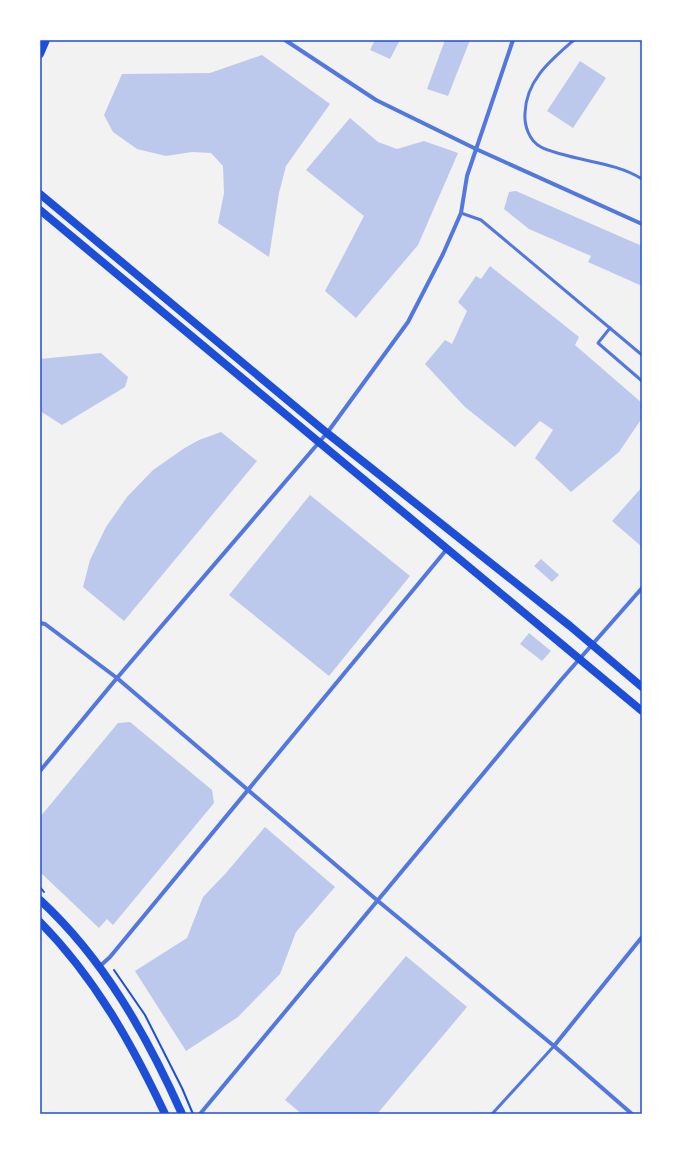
<svg xmlns="http://www.w3.org/2000/svg" width="682" height="1154" viewBox="0 0 682 1154" font-family="Lato,sans-serif">
	<style>
		.building { fill: #bdc9ec }
		.lines { fill: none; stroke-linecap: round; stroke-linejoin: round }
		.path { stroke: #1d4ed8; stroke-width: 2 }
		.service { stroke: #5277de; stroke-width: 3 }
		.minor { stroke: #5277de; stroke-width: 4 }
		.secondary { stroke: #1d4ed8; stroke-width: 8 }
		.neatline { fill: none; stroke: #1d4ed8; stroke-width: 1.5 }
	</style>
	<rect width="100%" height="100%" fill="#f2f2f2"/>
	<g class="building">
		<path d="M 375,40 L 400,40 L 390,59 L 370,50 Z"/>
		<path d="M 445,40 L 470,40 L 448,96 L 427,89 Z"/>
		<path d="M 262,55 L 330,104 L 286,166 L 279,193 L 269,257 L 218,223 L 224,193 L 223,166 L 211,153 L 192,152 L 166,156 L 137,149 L 113,132 L 104,115 L 122,74 L 210,73 Z"/>
		<path d="M 580,61 L 606,78 L 573,128 L 547,111 Z"/>
		<path d="M 350,118 L 378,142 L 397,149 L 424,141 L 458,153 L 418,245 L 356,318 L 325,291 L 364,216 L 306,170 Z"/>
		<path d="M 516,191 L 642,246 L 642,286 L 588,262 L 591,256 L 529,229 L 504,209 L 509,192 Z"/>
		<path d="M 490,266 L 579,337 L 575,345 L 642,403 L 642,418 L 619,452 L 571,492 L 535,458 L 553,430 L 540,421 L 515,447 L 465,407 L 425,364 L 445,340 L 452,344 L 467,311 L 458,302 L 476,276 L 481,279 Z"/>
		<path d="M 101,353 L 128,377 L 125,387 L 62,425 L 40,411 L 40,359 Z"/>
		<path d="M 221,432 L 257,461 L 124,621 L 83,587 L 90,560 L 106,527 L 127,497 L 153,470 L 183,449 L 199,440 Z"/>
		<path d="M 642,487 L 642,547 L 612,521 Z"/>
		<path d="M 310,495 L 410,576 L 329,676 L 229,595 Z"/>
		<path d="M 541,559 L 559,575 L 552,582 L 534,566 Z"/>
		<path d="M 529,633 L 551,651 L 542,661 L 520,644 Z"/>
		<path d="M 130,722 L 212,790 L 214,803 L 113,925 L 107,919 L 99,928 L 40,872 L 40,817 L 118,723 Z"/>
		<path d="M 265,827 L 335,887 L 296,932 L 280,974 L 238,1017 L 186,1051 L 135,971 L 187,938 L 203,897 L 226,873 Z"/>
		<path d="M 406,956 L 467,1007 L 377,1114 L 302,1114 L 285,1100 Z"/>
	</g>
	<g class="lines">
		<g class="path">
			<path d="M 40,887 L 44,892"/>
			<path d="M 114,970 L 145,1015 L 182,1088 L 193,1114"/>
		</g>
		<g class="service">
			<path d="M 574,40 C 551,60 526,80 525,113 C 524,125 529,141 541,147 C 546,150 554,152 561,154 C 588,162 618,164 642,179"/>
			<path d="M 461,213 L 481,220 L 642,355"/>
			<path d="M 610,328 L 598,343 L 642,381"/>
			<path d="M 492,1114 L 554,1046"/>
		</g>
		<g class="minor">
			<path d="M 285,40 L 376,100 L 476,149 L 642,224"/>
			<path d="M 40,623 L 45,624 L 117,678 L 378,901 L 554,1046 L 632,1114"/>
			<path d="M 40,771 L 117,678 L 327,433 L 408,322 L 443,254 L 461,213 L 467,176 L 513,40"/>
			<path d="M 99,967 L 110,957 L 447,549"/>
			<path d="M 554,1046 L 642,937"/>
			<path d="M 200,1114 L 561,680 L 642,588"/>
		</g>
		<g class="secondary">
			<path d="M 40,54 L 46,40"/>
			<path d="M 40,194 L 327,433 L 570,626 L 642,687"/>
			<path d="M 40,210 L 642,711"/>
			<path d="M 40,900 C 104,959 147,1036 182,1114"/>
			<path d="M 40,922 C 95,978 132,1044 165,1114"/>
		</g>
	</g>
	<rect width="682" height="1154" fill="none" stroke="#ffffff" stroke-width="82"/>
	<rect x="41" y="41" width="600" height="1072" class="neatline"/>
</svg>
